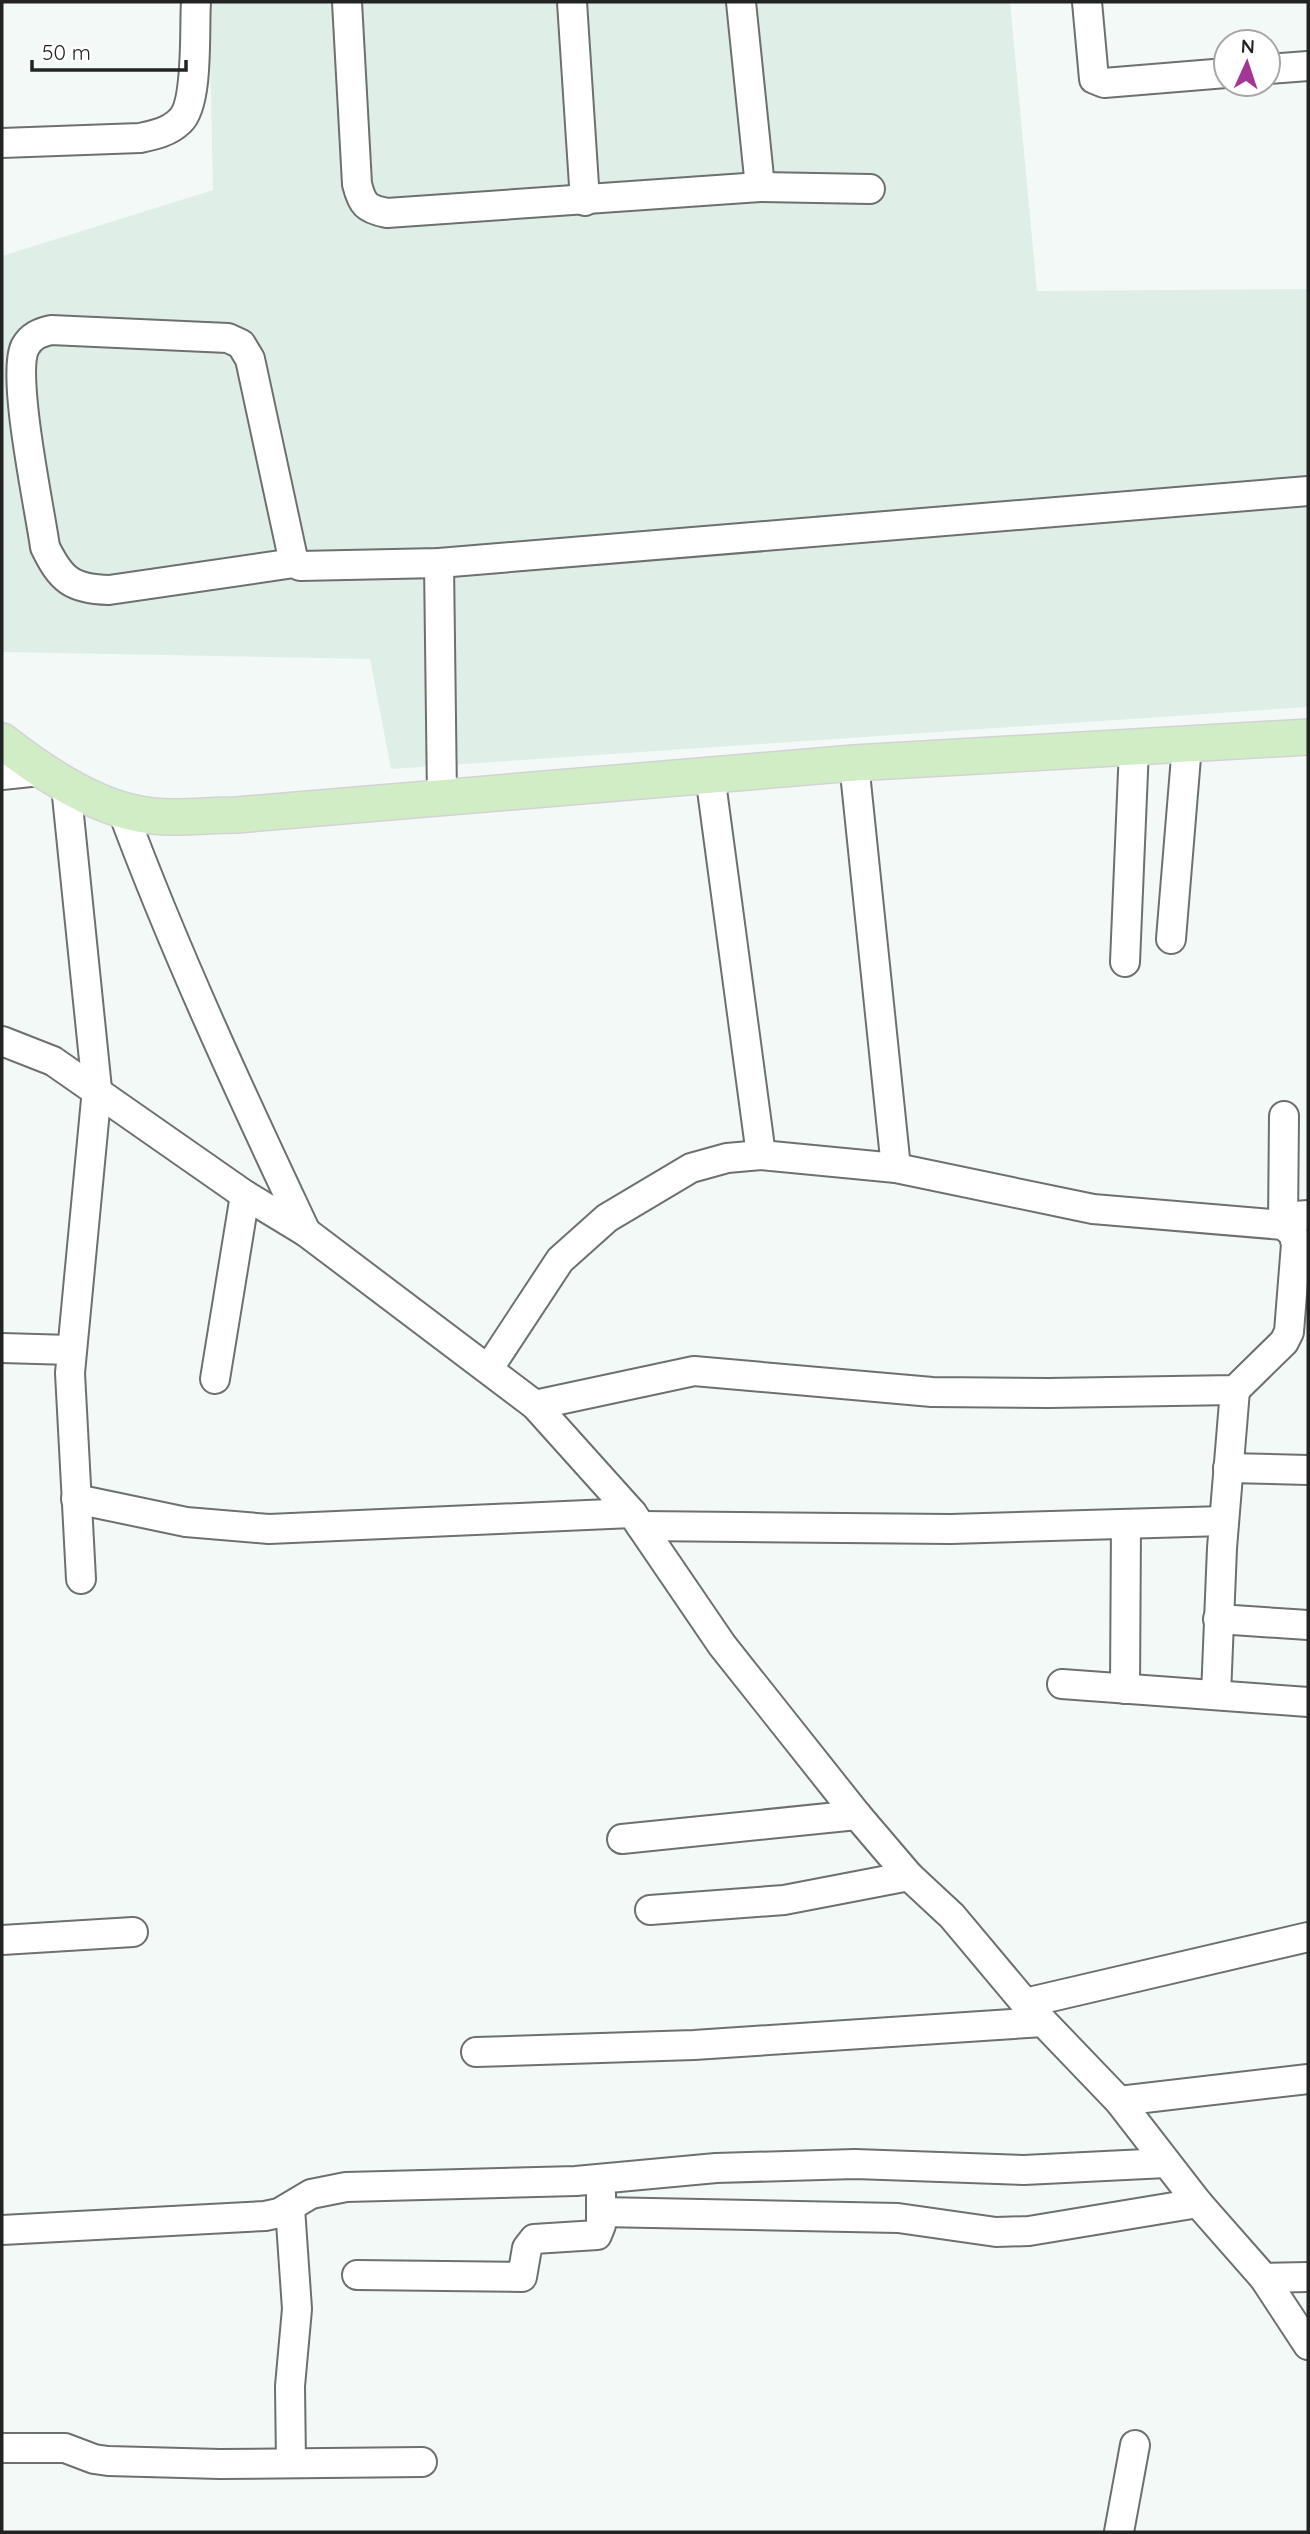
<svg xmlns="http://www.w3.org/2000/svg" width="1310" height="2534" viewBox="0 0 1310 2534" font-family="Quicksand,sans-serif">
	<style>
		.built { fill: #e0eee8 }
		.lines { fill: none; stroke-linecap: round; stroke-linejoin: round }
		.minor-casing { stroke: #6c706e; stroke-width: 32 }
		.major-casing { stroke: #d3d3d3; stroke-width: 38 }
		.minor { stroke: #fff; stroke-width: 28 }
		.major { stroke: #d1edc6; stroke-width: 35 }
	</style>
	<rect width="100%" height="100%" fill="#f3f9f7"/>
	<path class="built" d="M 209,2 L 1010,2 L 1037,291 L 1308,289 L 1308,707 L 391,769 L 370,659 L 2,652 L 2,256 L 213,190 Z"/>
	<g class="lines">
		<g class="minor-casing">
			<g id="minor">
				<path d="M 347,2 L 357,184 C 362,204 366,209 387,213 L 760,187 L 870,189"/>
				<path d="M 572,2 L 585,201"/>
				<path d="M 741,2 L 760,187"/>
				<path d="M 1087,2 L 1094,79 L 1104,83 L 1226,73"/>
				<path d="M 1268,69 L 1308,66"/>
				<path d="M 2,143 L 140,138 C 154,135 169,132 180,121 C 199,104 194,28 196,2"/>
				<path d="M 294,563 L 109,590 C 72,589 61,580 45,547 C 40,510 11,376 25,347 C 31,336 39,333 51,330 L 228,338 L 241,344 L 250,359 L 294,563 L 300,566 L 439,563 L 1308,491"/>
				<path d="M 439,563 L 442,797"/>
				<path d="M 854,763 L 896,1168"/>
				<path d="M 2,775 L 40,771"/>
				<path d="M 710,775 L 761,1155"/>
				<path d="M 66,786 L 97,1089 L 70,1373 L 81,1579"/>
				<path d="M 121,807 C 175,952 240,1092 306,1232"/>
				<path d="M 1171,939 L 1187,745"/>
				<path d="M 1125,962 L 1134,748"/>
				<path d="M 2,1041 L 53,1061 L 245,1195 L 306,1232 L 535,1405 L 632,1513 L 722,1645 L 857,1815 L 909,1876 L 952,1916 L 1025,2003 L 1119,2101 L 1198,2203 L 1264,2278 L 1308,2345"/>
				<path d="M 1283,1217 L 1308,1215"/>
				<path d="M 1283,1225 L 1284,1116"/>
				<path d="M 2,1348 L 71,1350"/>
				<path d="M 489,1368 L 560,1260 L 607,1218 L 691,1168 L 727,1158 L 761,1155 L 896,1168 L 1093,1209 L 1283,1225 L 1293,1233 L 1296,1244 L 1289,1332 L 1284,1342 L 1235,1390 L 1049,1393 L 932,1392 L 694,1371 L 535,1405"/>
				<path d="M 215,1379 L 245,1195"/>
				<path d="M 1228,1468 L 1308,1470"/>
				<path d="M 76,1499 L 186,1522 L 269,1529 L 632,1513"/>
				<path d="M 641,1526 L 951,1529 L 1224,1521"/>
				<path d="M 1218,1619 L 1308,1625"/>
				<path d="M 1062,1684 L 1308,1702"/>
				<path d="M 1125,1689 L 1126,1524"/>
				<path d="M 1216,1695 L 1222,1548 L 1235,1390"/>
				<path d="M 622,1839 L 857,1815"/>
				<path d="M 650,1910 L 784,1900 L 909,1876"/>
				<path d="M 2,1940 L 133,1932"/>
				<path d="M 1025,2003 L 1308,1937"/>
				<path d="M 476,2052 L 694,2045 L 1043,2022"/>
				<path d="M 1119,2101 L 1308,2079"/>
				<path d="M 290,2208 L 297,2309 L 290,2386 L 291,2463"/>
				<path d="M 601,2212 L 898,2218 L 996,2232 L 1029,2231 L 1198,2203"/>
				<path d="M 2,2230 L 265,2216 L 279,2213 L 311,2194 L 346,2187 L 576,2181 L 716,2168 L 855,2164 L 1024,2170 L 1166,2163"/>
				<path d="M 357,2275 L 522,2277 L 527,2248 L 534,2239 L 597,2235 L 601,2225 L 601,2194"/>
				<path d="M 1264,2278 L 1308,2277"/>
				<path d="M 2,2448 L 65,2448 L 94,2459 L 108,2461 L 220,2464 L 422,2462"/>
				<path d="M 1119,2532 L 1135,2445"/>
			</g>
		</g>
		<g class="major-casing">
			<path id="major" d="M 2,741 C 39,770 91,805 139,814 C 169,820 205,815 236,815 L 854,763 L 1308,737"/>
		</g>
		<use href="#minor" class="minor"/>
		<use href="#major" class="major"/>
	</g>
	<rect width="1310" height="2534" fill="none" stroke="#222423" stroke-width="7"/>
	<g transform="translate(1247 63) rotate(3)"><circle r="33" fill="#ffffff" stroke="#a7a7a7" stroke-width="2"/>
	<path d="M0-5L12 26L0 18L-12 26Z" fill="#a43796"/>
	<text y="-10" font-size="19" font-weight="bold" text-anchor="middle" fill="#222423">N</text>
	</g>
	<path d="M32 60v10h154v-10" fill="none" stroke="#222423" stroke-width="3.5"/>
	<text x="42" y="60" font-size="21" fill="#222423" stroke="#ffffff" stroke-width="5" paint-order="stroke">50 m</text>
</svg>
